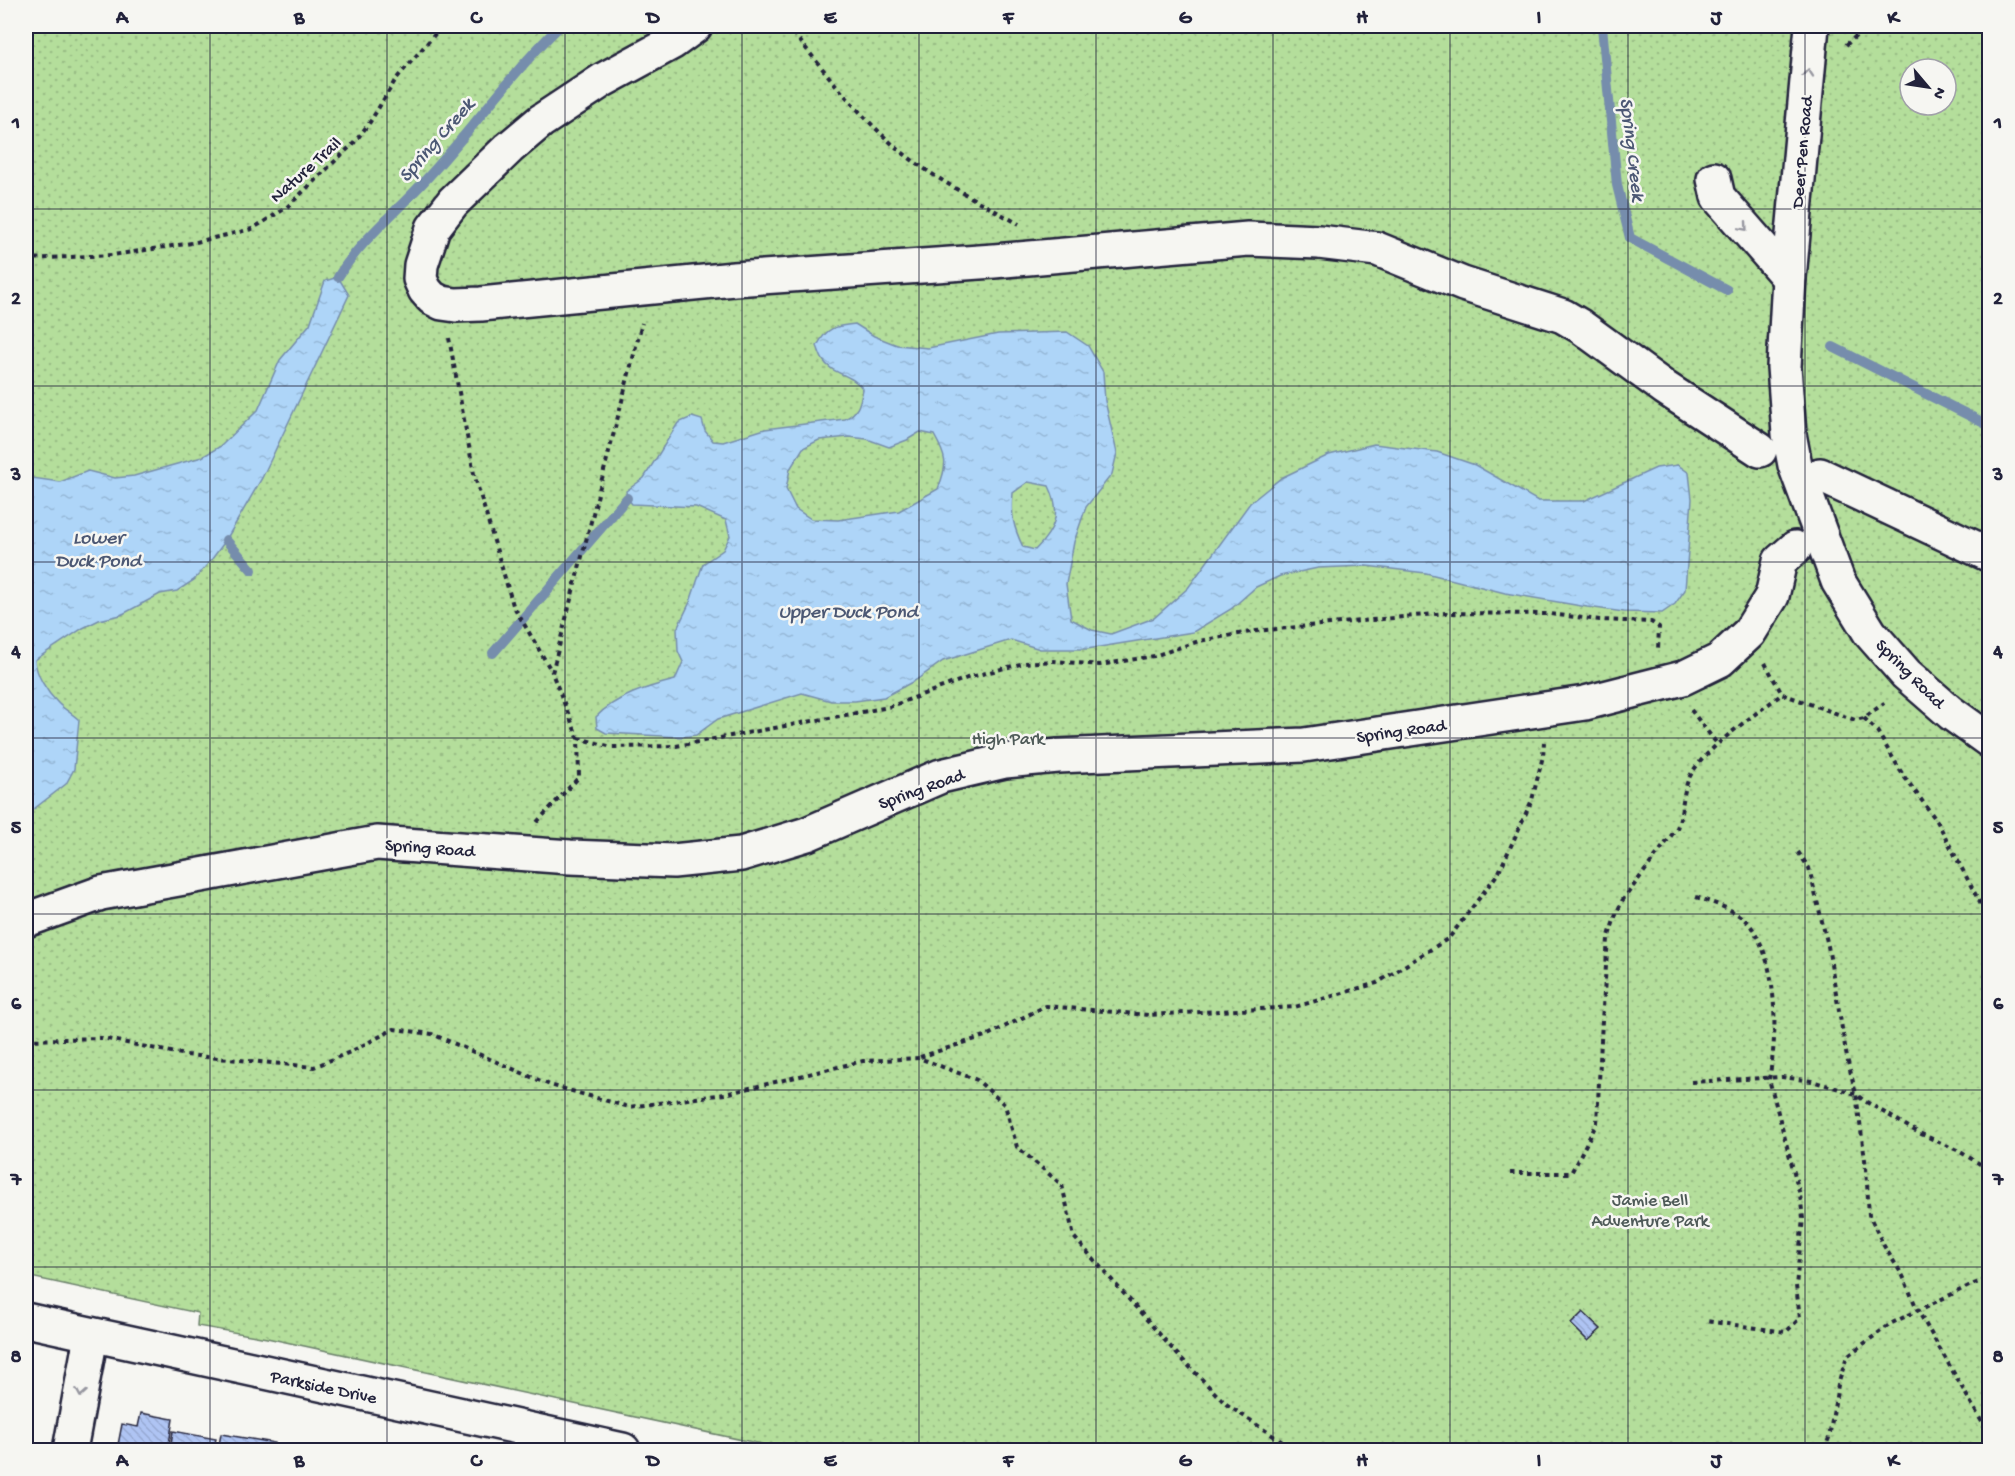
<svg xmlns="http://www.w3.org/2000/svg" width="2015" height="1476" viewBox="0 0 2015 1476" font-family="'Gochi Hand',sans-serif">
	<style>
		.park { fill: url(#park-dots); stroke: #6b806b; stroke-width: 1.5; fill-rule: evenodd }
		.water { fill: url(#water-ripples); stroke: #768dac; stroke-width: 1.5; fill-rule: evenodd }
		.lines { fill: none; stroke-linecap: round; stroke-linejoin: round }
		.stream { stroke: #768dac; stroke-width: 10 }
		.building { fill: url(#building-back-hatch); stroke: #22223b; stroke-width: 1.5 }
		.minor-casing { stroke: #22223b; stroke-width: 38 }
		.major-casing { stroke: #22223b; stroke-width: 38 }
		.path { stroke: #22223b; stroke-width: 4; stroke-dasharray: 4.5 4.5; stroke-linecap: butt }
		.minor { stroke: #f6f6f2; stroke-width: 33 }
		.major { stroke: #f6f6f2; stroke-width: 33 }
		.oneway { stroke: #9797a0 }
		.grid { fill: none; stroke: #22223b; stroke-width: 1.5; stroke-opacity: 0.55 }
		.labels { text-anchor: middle; stroke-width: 5; stroke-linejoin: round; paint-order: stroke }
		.street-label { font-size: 18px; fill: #22223b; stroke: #f6f6f2 }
		.park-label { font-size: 18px; fill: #4e5a58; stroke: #f6f6f2 }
		.water-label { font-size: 20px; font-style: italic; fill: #4c5874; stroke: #f6f6f2 }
		.neatline { fill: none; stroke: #22223b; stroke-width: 2 }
		.grid-label { font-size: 20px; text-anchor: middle; font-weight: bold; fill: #22223b }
	</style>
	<defs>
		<pattern id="park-dots" width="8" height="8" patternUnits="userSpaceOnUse" patternTransform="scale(1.5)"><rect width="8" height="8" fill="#b4de9b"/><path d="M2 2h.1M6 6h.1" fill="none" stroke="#9abe86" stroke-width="1.8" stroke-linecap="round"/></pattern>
		<pattern id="water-ripples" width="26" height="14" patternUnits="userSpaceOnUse" patternTransform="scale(1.5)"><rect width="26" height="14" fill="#aed5f8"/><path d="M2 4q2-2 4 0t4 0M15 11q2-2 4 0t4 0" fill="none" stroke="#95b7d6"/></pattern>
		<pattern id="building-back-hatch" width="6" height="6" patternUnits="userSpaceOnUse" patternTransform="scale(1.5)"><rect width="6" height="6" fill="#afc4f3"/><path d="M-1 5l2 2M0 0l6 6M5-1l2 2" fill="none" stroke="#96a8d1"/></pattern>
	</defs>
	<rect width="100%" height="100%" fill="#f6f6f2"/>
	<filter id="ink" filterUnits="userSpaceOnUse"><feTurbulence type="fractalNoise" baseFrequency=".0167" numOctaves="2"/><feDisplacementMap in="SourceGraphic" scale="12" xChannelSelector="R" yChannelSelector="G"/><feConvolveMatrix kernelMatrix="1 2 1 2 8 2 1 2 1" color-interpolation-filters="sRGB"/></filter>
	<g filter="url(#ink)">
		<path class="park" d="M 26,26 L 1989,26 L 1989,1450 L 789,1450 L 267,1338 L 197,1326 L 198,1313 L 26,1276 ZM 1910,69 L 1946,69 L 1946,105 L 1910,105 Z"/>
		<g class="water">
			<path d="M 338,277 L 349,295 L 262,478 L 226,540 L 212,559 L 194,580 L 177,591 L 160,594 L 121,615 L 99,620 L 83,628 L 35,660 C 36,675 47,692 57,702 C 63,709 72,713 79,720 L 74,769 L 66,784 L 26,815 L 26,477 L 60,482 L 88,471 L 115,478 L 134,476 L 202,457 L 221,446 L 258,410 L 280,360 L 310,324 L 325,281 Z"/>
			<path d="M 855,324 L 874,336 L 897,345 L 928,348 L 998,334 L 1067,332 L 1088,346 L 1103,372 L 1105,401 L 1117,453 L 1112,474 L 1086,507 L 1074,542 L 1066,584 L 1071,619 L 1092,630 L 1111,634 L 1154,618 L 1188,588 L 1250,503 L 1281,478 L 1329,455 L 1374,444 L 1437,452 L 1475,465 L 1538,501 L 1584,501 L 1656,468 L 1678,465 L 1689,473 L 1692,499 L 1685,590 L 1675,604 L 1662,613 L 1624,612 L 1587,607 L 1505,593 L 1426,573 L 1366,566 L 1318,568 L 1280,576 L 1256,587 L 1231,609 L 1193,632 L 1087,649 L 1040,649 L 1011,640 L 943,661 L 916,680 L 884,697 L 855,701 L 831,701 L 802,693 L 718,719 L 696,735 L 681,737 L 606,733 L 597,728 L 596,717 C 616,696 647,687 675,680 L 683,662 L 678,651 L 677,629 L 690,602 L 703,564 L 723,550 L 730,536 L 726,520 L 696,507 L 632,504 L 627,498 L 626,491 L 644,478 L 678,423 L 692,417 L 702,420 L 705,431 L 713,441 L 723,442 L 765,429 L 845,419 C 859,412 860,403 863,389 C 851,373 832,375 823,360 C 820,356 819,350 817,346 C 827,327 835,326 855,324 ZM 920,432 L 934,435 C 947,458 948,464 938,489 L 899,511 L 838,520 L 811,519 L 796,509 L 786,489 L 790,469 L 803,448 L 819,440 L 849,437 L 867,439 L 889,447 L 907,440 ZM 1028,482 L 1049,486 C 1062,513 1055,530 1035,550 L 1023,547 C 1013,526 1011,516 1013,493 Z"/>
		</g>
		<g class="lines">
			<g class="stream">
				<path d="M 1602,26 L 1617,185 L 1630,238 L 1727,290"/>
				<path d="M 338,277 C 362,238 400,209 430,175 C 475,126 513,71 560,26"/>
				<path d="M 1833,347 L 1990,426"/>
				<path d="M 226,540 L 252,570"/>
				<path d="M 493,653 L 627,498"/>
			</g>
		</g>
		<g class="building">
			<path d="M 1583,1312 L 1601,1329 L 1588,1341 L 1571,1324 Z"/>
			<path d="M 141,1413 L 173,1419 L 168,1450 L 117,1450 L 122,1424 L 138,1427 Z"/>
			<path d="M 173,1431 L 216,1439 L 213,1450 L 170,1450 Z"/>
			<path d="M 221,1434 L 275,1443 L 274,1450 L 218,1450 Z"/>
		</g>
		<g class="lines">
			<g class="minor-casing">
				<g id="minor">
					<path d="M 695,26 L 673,42 L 603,80 L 541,121 L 509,148 L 453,202 L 433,228 L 421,265 L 420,279 L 425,290 L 432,298 L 442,303 L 456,305 L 481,304 L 734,279 L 994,261 L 1248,239 L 1319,242 L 1377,249 L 1463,284 L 1563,316 L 1580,326 L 1665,388 L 1760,450"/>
					<path d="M 1812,26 L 1789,278 L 1784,367 L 1789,434 L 1795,465 L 1838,581 L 1870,633 L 1906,674 L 1951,713 L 1990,741"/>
					<path d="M 1714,179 L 1718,197 L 1789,278"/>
					<path d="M 1820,475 L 1990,555"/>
					<path d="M 26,920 L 101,893 L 377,843 L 570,857 L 673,861 L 741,854 L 807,834 L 941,776 L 1005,761 L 1058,756 L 1304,745 L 1585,703 L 1683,678 L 1720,660 L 1749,633 L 1772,596 L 1780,561 L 1795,548"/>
					<path d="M 70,1450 L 91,1336"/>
				</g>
			</g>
			<g class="major-casing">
				<path id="major" d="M 26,1320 L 623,1450"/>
			</g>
			<g class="path">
				<path d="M 788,26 C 822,68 856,113 898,149 C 934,179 978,201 1019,224"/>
				<path d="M 1846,45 L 1867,26"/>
				<path d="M 26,259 L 113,255 L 192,243 L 252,229 L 286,208 L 354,143 L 370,122 L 396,79 L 442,26"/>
				<path d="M 449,338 L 474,474 L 513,605 L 552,672"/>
				<path d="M 1765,663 L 1782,694"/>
				<path d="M 1691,710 L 1718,745"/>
				<path d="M 1864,718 L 1877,731 L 1903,775 L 1937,821 L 1990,922"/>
				<path d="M 578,738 L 612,747 L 676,746 L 889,707 L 967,678 L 1024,663 L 1054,661 L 1100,665 L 1154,656 L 1199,641 L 1256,631 L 1446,613 L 1550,614 L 1600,620 L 1651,622 L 1659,627 L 1658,650"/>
				<path d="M 537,822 L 579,777 L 578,738 L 552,673 L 642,323"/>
				<path d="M 1798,852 L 1809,868 L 1828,946 L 1847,1058 L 1856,1094 L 1866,1167 L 1869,1215 L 1884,1246 L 1903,1276 L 1917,1309 L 1990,1436"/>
				<path d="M 1696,897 C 1716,904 1739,910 1752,928 C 1778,965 1778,1035 1769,1079 L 1800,1195 L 1803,1218 L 1796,1286 L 1800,1318 L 1786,1332 L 1706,1321"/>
				<path d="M 26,1040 L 102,1038 L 186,1055 L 314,1067 L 350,1052 L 394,1029 L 432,1034 L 550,1085 L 629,1107 L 725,1094 L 863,1061 L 919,1058 L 977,1080 L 1005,1105 L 1017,1147 L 1062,1185 L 1074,1237 L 1177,1354 L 1226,1404 L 1287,1445 L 1304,1450"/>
				<path d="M 920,1057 L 988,1035 L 1046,1006 L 1148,1015 L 1295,1007 L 1377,983 L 1449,938 L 1499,872 L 1532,800 L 1543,756 L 1544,742"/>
				<path d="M 1691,1082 L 1782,1077 L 1812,1081 L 1856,1094 L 1863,1100 L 1919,1133 L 1957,1150 L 1990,1170"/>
				<path d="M 1510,1173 L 1571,1173 L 1597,1123 L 1602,1020 L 1608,939 L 1615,917 L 1622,901 L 1677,828 C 1683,812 1682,794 1689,778 C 1703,749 1755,715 1782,694 L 1855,720 L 1864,718 L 1884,703"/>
				<path d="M 1824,1450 L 1829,1438 L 1838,1385 L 1847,1356 L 1892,1323 L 1971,1285 L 1990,1278"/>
			</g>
			<use href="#minor" class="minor"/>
			<use href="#major" class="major"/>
		</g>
		<defs><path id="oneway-chevron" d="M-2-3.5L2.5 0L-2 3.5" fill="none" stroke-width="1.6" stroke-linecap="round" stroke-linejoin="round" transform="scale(1.5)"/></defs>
		<g class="oneway">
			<use href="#oneway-chevron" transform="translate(1808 73) rotate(-85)"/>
			<use href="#oneway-chevron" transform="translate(1744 227) rotate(49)"/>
			<use href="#oneway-chevron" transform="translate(81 1393) rotate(100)"/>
		</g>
	</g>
	<path class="grid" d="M 210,26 L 210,1450M 387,26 L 387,1450M 565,26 L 565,1450M 742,26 L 742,1450M 919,26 L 919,1450M 1096,26 L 1096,1450M 1273,26 L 1273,1450M 1450,26 L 1450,1450M 1628,26 L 1628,1450M 1805,26 L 1805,1450M 26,209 L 1990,209M 26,386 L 1990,386M 26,562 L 1990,562M 26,738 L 1990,738M 26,914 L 1990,914M 26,1090 L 1990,1090M 26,1267 L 1990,1267"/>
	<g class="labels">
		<g class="street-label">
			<text transform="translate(1801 152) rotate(-85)" y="6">Deer Pen Road</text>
			<text transform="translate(305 169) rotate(-42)" y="6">Nature Trail</text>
			<text transform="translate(1911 673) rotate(45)" y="6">Spring Road</text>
			<text transform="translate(1401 730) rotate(-8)" y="6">Spring Road</text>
			<text transform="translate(921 788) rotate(-20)" y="6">Spring Road</text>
			<text transform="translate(430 847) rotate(4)" y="6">Spring Road</text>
			<text transform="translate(324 1386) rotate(12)" y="6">Parkside Drive</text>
		</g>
		<g class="park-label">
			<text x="1008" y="744">High Park</text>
			<text x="1650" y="1205">Jamie Bell<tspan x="1650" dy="21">Adventure Park</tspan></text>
		</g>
		<g class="water-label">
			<text transform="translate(435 139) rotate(-49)" y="7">Spring Creek</text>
			<text transform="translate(1634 149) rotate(83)" y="7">Spring Creek</text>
			<text x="98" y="543">Lower<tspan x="98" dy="23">Duck Pond</tspan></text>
			<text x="848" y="617">Upper Duck Pond</text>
		</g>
	</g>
	<rect width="2015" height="1476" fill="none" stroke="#f6f6f2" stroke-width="66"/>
	<g transform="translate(1928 87) rotate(119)"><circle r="28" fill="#f6f6f2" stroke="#a1a1a9" stroke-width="1.5"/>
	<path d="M0-4.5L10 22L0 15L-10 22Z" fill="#22223b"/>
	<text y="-9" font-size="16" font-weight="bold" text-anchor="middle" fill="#22223b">N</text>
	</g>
	<rect x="33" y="33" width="1949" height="1410" class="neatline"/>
	<g class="grid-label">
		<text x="122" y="23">A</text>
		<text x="299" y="23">B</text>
		<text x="476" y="23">C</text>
		<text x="653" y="23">D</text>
		<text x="830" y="23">E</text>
		<text x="1008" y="23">F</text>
		<text x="1185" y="23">G</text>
		<text x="1362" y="23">H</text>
		<text x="1539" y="23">I</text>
		<text x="1716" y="23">J</text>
		<text x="1893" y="23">K</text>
		<text x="16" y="128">1</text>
		<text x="1998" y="128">1</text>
		<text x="16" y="304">2</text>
		<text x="1998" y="304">2</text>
		<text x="16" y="480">3</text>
		<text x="1998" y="480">3</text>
		<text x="16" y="657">4</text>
		<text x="1998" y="657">4</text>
		<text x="16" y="833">5</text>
		<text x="1998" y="833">5</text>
		<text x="16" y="1009">6</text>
		<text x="1998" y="1009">6</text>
		<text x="16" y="1185">7</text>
		<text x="1998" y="1185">7</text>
		<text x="16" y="1362">8</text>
		<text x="1998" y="1362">8</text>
		<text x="122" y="1466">A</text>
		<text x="299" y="1466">B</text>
		<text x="476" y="1466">C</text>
		<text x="653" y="1466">D</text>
		<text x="830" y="1466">E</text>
		<text x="1008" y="1466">F</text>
		<text x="1185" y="1466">G</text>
		<text x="1362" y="1466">H</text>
		<text x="1539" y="1466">I</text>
		<text x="1716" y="1466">J</text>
		<text x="1893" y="1466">K</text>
	</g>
</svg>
